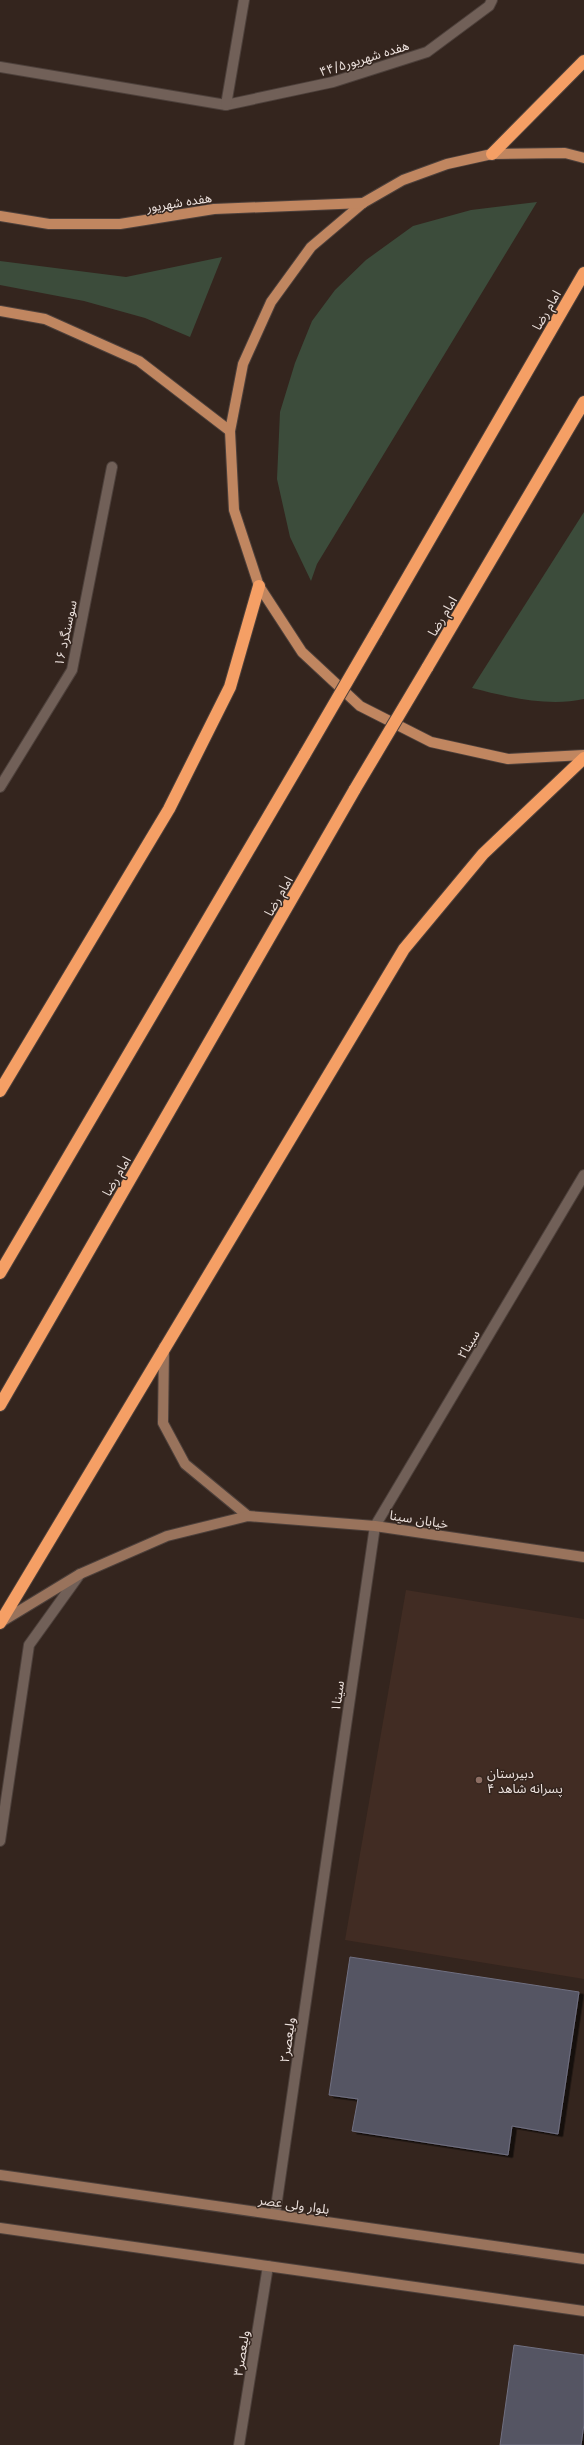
<svg xmlns="http://www.w3.org/2000/svg" width="584" height="2445" viewBox="0 0 584 2445" font-family="Inter,'Noto Sans Arabic',sans-serif">
	<style>
		.built { fill: #412c23 }
		.green { fill: #3c4c3b }
		.building { fill: #545464; stroke: #707081; filter: url(#shadow) }
		.lines { fill: none; stroke-linecap: round; stroke-linejoin: round }
		.street-casing { stroke: #4d403b; stroke-width: 12 }
		.secondary-casing { stroke: #4d403b; stroke-width: 12 }
		.primary-casing { stroke: #4d403b; stroke-width: 12 }
		.highway-casing { stroke: #4d403b; stroke-width: 14 }
		.street { stroke: #716058; stroke-width: 10 }
		.secondary { stroke: #99735c; stroke-width: 10 }
		.primary { stroke: #c08660; stroke-width: 10 }
		.highway { stroke: #f59f65; stroke-width: 12 }
		.highway-bridge-casing { stroke: #4d403b; stroke-width: 14; stroke-linecap: butt }
		.highway-bridge { stroke: #f59f65; stroke-width: 12 }
		.education-dot { fill: #8d6e63; stroke: #34251e; stroke-width: 1.5 }
		.labels { text-anchor: middle; stroke-width: 3; stroke-linejoin: round; paint-order: stroke }
		.street-label { font-size: 13px; fill: #ece1dd; stroke: #34251e }
		.poi-label { font-size: 13px; fill: #ece1dd; stroke: #34251e; text-anchor: start }
	</style>
	<defs>
		<filter id="shadow"><feDropShadow dx="4.5" dy="2.5" stdDeviation="0" flood-color="#0009"/></filter>
	</defs>
	<rect width="100%" height="100%" fill="#34251e"/>
	<path class="built" d="M 406,1590 L 584,1619 L 584,1979 L 345,1940 Z"/>
	<g class="green">
		<path d="M 537,202 L 317,564 L 311,581 L 290,537 L 277,479 L 280,412 L 295,363 L 312,321 L 335,290 L 366,260 L 413,226 L 471,210 Z"/>
		<path d="M 222,257 L 190,337 L 145,318 L 84,301 L 0,285 L 0,261 L 126,277 Z"/>
		<path d="M 584,512 L 584,699 C 548,707 507,697 472,688 Z"/>
	</g>
	<g class="building">
		<path d="M 350,1957 L 579,1992 L 558,2134 L 512,2126 L 508,2155 L 352,2131 L 358,2099 L 329,2095 Z"/>
		<path d="M 514,2345 L 584,2355 L 584,2424 L 581,2445 L 500,2445 Z"/>
	</g>
	<g class="lines">
		<g class="street-casing">
			<g id="street">
				<path d="M 0,67 L 226,105 L 333,82 L 427,52 L 489,6 L 492,0"/>
				<path d="M 226,105 L 244,0"/>
				<path d="M 0,787 L 72,670 L 112,467"/>
				<path d="M 0,1841 L 29,1645 L 80,1574"/>
				<path d="M 275,2214 L 375,1526 L 584,1175"/>
				<path d="M 239,2445 L 268,2266"/>
			</g>
		</g>
		<g class="secondary-casing">
			<g id="secondary">
				<path d="M 164,1347 L 163,1423 L 185,1464 L 248,1516"/>
				<path d="M 1,1622 L 80,1574 L 167,1536 L 248,1516 L 375,1526 L 584,1557"/>
				<path d="M 0,2175 L 584,2259"/>
				<path d="M 0,2228 L 584,2311"/>
			</g>
		</g>
		<g class="primary-casing">
			<g id="primary">
				<path d="M 584,158 L 565,153 L 492,154 L 447,164 L 403,180 L 363,203 L 311,247 L 271,302 L 243,364 L 230,431 L 234,510 L 259,586 L 302,652 L 360,706 L 431,742 L 508,759 L 584,755"/>
				<path d="M 0,216 L 49,224 L 120,224 L 214,209 L 363,203"/>
				<path d="M 0,311 L 45,319 L 139,361 L 230,431"/>
			</g>
		</g>
		<g class="highway-casing">
			<g id="highway">
				<path d="M 492,154 L 584,61"/>
				<path d="M 376,632 L 584,273"/>
				<path d="M 427,668 L 584,402"/>
				<path d="M 0,1091 L 169,809 L 230,687 L 259,586"/>
				<path d="M 0,1273 L 305,754"/>
				<path d="M 0,1405 L 355,789"/>
				<path d="M 0,1623 L 404,949 L 483,854 L 584,758"/>
			</g>
		</g>
		<use href="#street" class="street"/>
		<use href="#secondary" class="secondary"/>
		<use href="#primary" class="primary"/>
		<use href="#highway" class="highway"/>
		<g class="highway-bridge-casing">
			<g id="highway-bridge">
				<path d="M 305,754 L 376,632"/>
				<path d="M 355,789 L 427,668"/>
			</g>
		</g>
		<use href="#highway-bridge" class="highway-bridge"/>
	</g>
	<circle class="education-dot" cx="479" cy="1780" r="4"/>
	<g class="labels">
		<g class="street-label">
			<text transform="translate(364 58) rotate(-17)" y="5">هفده شهریور۴۴/۵</text>
			<text transform="translate(179 202) rotate(-9)" y="5">هفده شهریور</text>
			<text transform="translate(546 310) rotate(-60)" y="5">امام رضا</text>
			<text transform="translate(442 616) rotate(-59)" y="5">امام رضا</text>
			<text transform="translate(65 633) rotate(-78)" y="5">سوسنگرد ۱۶</text>
			<text transform="translate(278 896) rotate(-60)" y="5">امام رضا</text>
			<text transform="translate(116 1176) rotate(-60)" y="5">امام رضا</text>
			<text transform="translate(468 1344) rotate(-59)" y="5">سینا۲</text>
			<text transform="translate(419 1519) rotate(9)" y="5">خیابان سینا</text>
			<text transform="translate(337 1696) rotate(-82)" y="5">سینا۱</text>
			<text transform="translate(287 2040) rotate(-82)" y="5">ولیعصر۲</text>
			<text transform="translate(294 2204) rotate(8)" y="5">بلوار ولی عصر</text>
			<text transform="translate(241 2353) rotate(-81)" y="5">ولیعصر۳</text>
		</g>
		<g class="poi-label">
			<text x="487" y="1778">دبیرستان<tspan x="487" dy="15">پسرانه شاهد ۴</tspan></text>
		</g>
	</g>
</svg>
